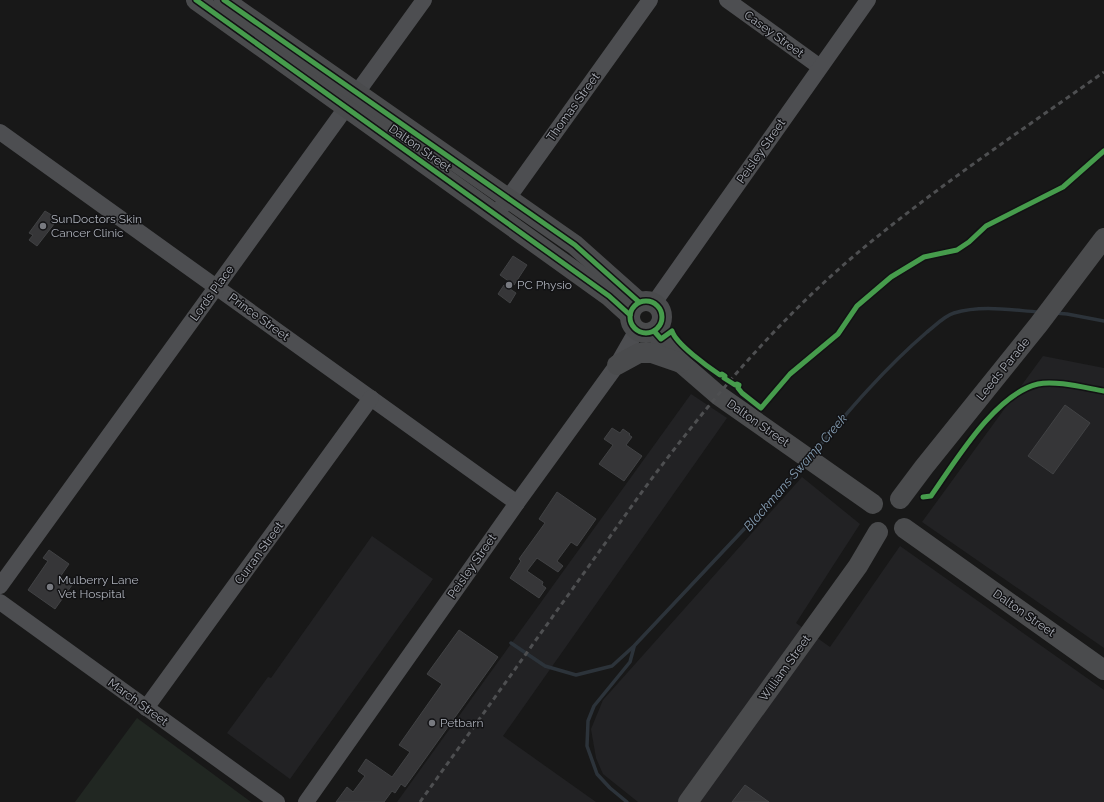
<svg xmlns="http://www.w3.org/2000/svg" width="1104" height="802" viewBox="0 0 1104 802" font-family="Raleway,sans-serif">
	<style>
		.built { fill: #222224 }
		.green { fill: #212722 }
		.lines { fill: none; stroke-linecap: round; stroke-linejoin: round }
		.stream { stroke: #2c333a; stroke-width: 3.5 }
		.building { fill: #363638; stroke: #414244 }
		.minor { stroke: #4d4e51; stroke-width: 16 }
		.major { stroke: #4a4b4d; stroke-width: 20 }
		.rail { stroke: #4e4f51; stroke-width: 3; stroke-dasharray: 5 4; stroke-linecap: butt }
		.cycleway-casing { stroke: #121214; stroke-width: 8 }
		.cycleway { stroke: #469c4c; stroke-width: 5 }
		.poi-dot { fill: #787a80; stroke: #121214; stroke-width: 1.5 }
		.labels { text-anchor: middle; stroke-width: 3; stroke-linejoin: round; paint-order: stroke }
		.street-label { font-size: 12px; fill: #abafb8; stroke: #121214 }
		.poi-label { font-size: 12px; fill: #abafb8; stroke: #121214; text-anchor: start }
		.water-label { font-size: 13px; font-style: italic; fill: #849cb1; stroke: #121214 }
	</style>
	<rect width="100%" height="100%" fill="#181818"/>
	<g class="built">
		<path d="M 1043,356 L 1104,368 L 1104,648 L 922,522 Z"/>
		<path d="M 691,394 L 727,418 L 503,736 L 596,802 L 397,802 Z"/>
		<path d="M 802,477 L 860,524 L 796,623 L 830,647 L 900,546 L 1104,690 L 1104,802 L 638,802 L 603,774 L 596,758 L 591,729 L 603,700 Z"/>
		<path d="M 372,536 L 433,579 L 290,779 L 227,733 L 268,677 L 271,678 Z"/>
	</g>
	<path class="green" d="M 137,718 L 251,802 L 75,802 Z"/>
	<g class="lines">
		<g class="stream">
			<path d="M 1055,313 L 1067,314 L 1104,321"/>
			<path d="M 813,454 C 848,411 885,368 927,332 C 935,326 944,316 954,313 C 982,305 1010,310 1039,312"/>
			<path d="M 511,643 L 545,666 L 576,675 L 612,666 L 634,646 L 793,477 L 805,463"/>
			<path d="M 627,802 L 610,788 L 597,774 L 587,746 L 588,721 L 594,706 L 630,662 L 634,647"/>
		</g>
	</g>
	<g class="building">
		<path d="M 45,211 L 58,219 L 37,246 L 29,240 L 33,235 L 29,233 Z"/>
		<path d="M 513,256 L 527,265 L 514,285 L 500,275 Z"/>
		<path d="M 504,285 L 516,293 L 510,303 L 498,294 Z"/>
		<path d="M 1065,405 L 1090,423 L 1053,474 L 1028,456 Z"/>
		<path d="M 612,428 L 620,433 L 623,429 L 630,434 L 629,435 L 632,437 L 626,445 L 642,456 L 624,481 L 599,464 L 613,445 L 604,439 Z"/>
		<path d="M 557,492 L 596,519 L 577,546 L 571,542 L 557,561 L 563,566 L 558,572 L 537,558 L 527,571 L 543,582 L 542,585 L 546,588 L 539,598 L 510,578 L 521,561 L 519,559 L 545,523 L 539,519 Z"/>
		<path d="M 49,550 L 69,564 L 60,577 L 72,585 L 55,609 L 28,590 L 48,561 L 43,558 Z"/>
		<path d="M 459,630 L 498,657 L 405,787 L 401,784 L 395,793 L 392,791 L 384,802 L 336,802 L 347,787 L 353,792 L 365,776 L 358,771 L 366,759 L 392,777 L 410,752 L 399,745 L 442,684 L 427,674 Z"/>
		<path d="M 745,785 L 769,802 L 732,802 Z"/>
	</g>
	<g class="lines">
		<g class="minor">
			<path d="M 727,0 L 820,67"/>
			<path d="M 0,132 L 517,503"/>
			<path d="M 496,215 L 650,0"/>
			<path d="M 654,303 L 868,0"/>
			<path d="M 0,586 L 424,0"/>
			<path d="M 0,602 L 277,802"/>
			<path d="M 146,708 L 371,398"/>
			<path d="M 306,802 L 517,503 L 617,365 L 637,330"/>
		</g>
		<g class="major">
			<path d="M 196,0 L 609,296 L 630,315"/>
			<path d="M 224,0 L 575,245 L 639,302"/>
			<circle cx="646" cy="317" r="16"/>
			<path d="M 654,331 L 681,363 L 718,395 L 873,504"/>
			<path d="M 617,365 L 639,353 L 652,353 L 681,363"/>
			<path d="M 900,499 L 924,467 L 1039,324 L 1104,238"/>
			<path d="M 904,528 L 1104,670"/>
			<path d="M 688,802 L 858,566 L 878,532"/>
		</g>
		<path class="rail" d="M 420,802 L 644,489 C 708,403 778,319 861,250 C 938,186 1022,130 1104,72"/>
		<g class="cycleway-casing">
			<g id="cycleway">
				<path d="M 196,0 L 609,296 L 630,315"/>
				<path d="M 224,0 L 575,245 L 639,302"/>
				<circle cx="646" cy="317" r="16"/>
				<path d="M 654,331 L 661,339 L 672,331 C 676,344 708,367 720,375 L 722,374 L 725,376 L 724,378 L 735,385 L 737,384 L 739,385 L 738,388 L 742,393 L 761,408 L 790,374 L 838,334 L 857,306 L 891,277 L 924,257 L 957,250 L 969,242 L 986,226 L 1063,187 L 1104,151"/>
				<path d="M 923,497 L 931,496 C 955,462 995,394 1038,384 C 1055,380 1086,388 1104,391"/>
			</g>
		</g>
		<use href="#cycleway" class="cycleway"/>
	</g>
	<g class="poi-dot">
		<circle cx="43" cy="226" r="4"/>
		<circle cx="509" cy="285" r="4"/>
		<circle cx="50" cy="587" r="4"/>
		<circle cx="432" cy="723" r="4"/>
	</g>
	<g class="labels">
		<g class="street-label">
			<text transform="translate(774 34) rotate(36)" y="4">Casey Street</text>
			<text transform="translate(573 107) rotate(-54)" y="4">Thomas Street</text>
			<text transform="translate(420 148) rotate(35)" y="4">Dalton Street</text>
			<text transform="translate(761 151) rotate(-55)" y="4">Peisley Street</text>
			<text transform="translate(212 293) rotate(-54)" y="4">Lords Place</text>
			<text transform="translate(259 317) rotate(36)" y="4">Prince Street</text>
			<text transform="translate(1003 369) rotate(-51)" y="4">Leeds Parade</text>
			<text transform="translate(758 423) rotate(35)" y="4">Dalton Street</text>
			<text transform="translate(259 553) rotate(-54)" y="4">Curran Street</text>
			<text transform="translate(472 566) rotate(-55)" y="4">Peisley Street</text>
			<text transform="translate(1024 613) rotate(35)" y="4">Dalton Street</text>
			<text transform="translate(785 668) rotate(-54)" y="4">William Street</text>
			<text transform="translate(138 702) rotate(36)" y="4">March Street</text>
		</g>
		<g class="poi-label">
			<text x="51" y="223">SunDoctors Skin<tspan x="51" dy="14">Cancer Clinic</tspan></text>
			<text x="517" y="289">PC Physio</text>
			<text x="58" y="584">Mulberry Lane<tspan x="58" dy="14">Vet Hospital</tspan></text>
			<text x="440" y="727">Petbarn</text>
		</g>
		<g class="water-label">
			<text transform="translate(795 472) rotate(-49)" y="5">Blackmans Swamp Creek</text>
		</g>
	</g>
</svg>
